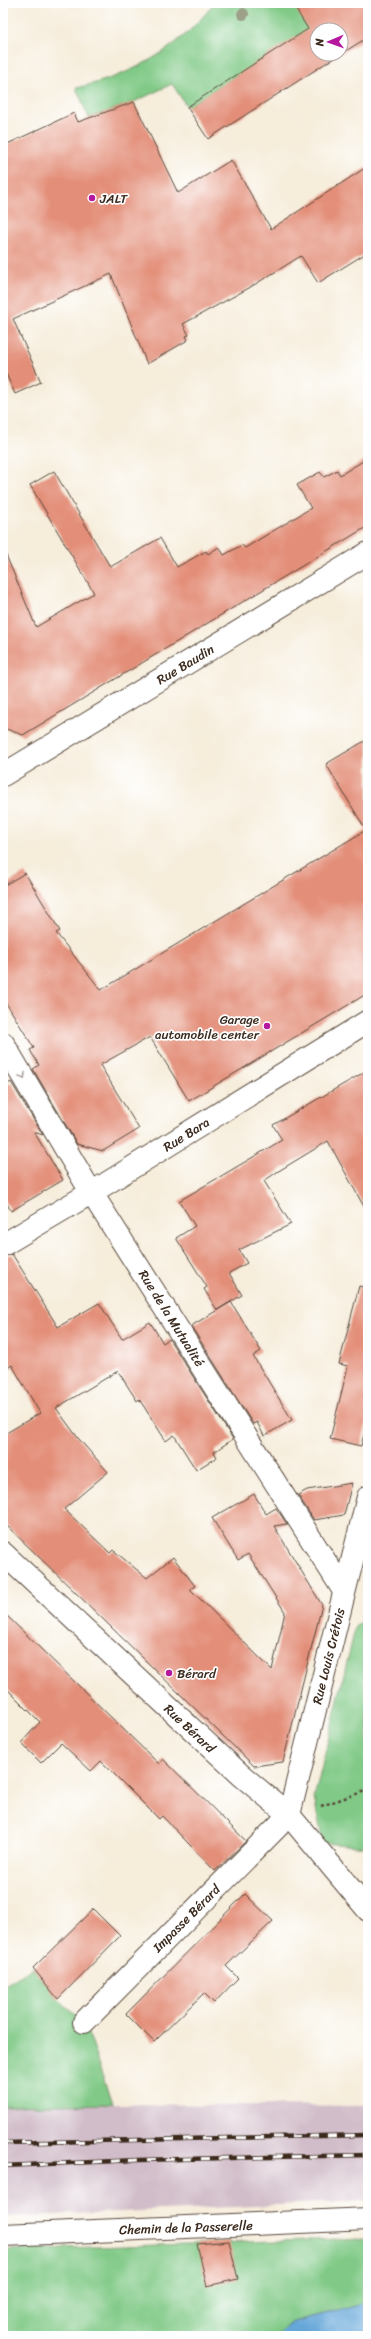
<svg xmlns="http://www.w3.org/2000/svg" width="371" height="2339" viewBox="0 0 371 2339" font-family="Sriracha,sans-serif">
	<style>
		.industrial { fill: #d1bdc9 }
		.green { fill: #80c986; stroke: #5e7a52 }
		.water { fill: #66a7d9; stroke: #50687c }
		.building { fill: #e38e78 }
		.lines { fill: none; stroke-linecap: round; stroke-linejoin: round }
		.minor-casing { stroke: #57473a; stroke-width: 24 }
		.path { stroke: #57473a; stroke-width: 2.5; stroke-dasharray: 3 3; stroke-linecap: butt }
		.minor { stroke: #fff; stroke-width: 22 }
		.rail-casing { stroke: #3b2a1e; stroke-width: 4.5 }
		.rail { stroke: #fff; stroke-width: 3; stroke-dasharray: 9; stroke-linecap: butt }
		.tree { fill: #9ca187 }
		.oneway { stroke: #a79f9a }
		.poi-dot { fill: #b5179e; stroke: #fff; stroke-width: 1.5 }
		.labels { text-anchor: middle; stroke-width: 3.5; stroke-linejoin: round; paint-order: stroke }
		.poi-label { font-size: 13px; fill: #3b2a1e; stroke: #fff; text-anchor: start }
		.street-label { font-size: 13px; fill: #3b2a1e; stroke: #fff }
	</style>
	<rect width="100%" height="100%" fill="#fff"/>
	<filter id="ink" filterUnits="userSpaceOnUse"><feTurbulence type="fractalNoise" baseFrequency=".025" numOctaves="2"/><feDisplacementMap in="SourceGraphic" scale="8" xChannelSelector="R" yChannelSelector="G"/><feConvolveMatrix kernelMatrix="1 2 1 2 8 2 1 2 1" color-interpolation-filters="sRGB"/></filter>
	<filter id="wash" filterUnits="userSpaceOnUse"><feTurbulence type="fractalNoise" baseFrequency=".012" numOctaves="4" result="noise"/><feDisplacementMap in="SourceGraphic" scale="16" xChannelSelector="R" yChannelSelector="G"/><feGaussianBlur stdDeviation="0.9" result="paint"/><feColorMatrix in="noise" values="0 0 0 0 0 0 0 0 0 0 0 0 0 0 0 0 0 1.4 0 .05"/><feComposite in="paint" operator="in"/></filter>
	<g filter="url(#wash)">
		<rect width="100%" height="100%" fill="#f6eddb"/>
		<path class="industrial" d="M 112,2104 L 368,2106 L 368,2201 L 3,2217 L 3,2106 Z"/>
		<g class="green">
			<path d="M 214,3 L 300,3 L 317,43 L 317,54 L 329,61 L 292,40 L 187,107 L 172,84 L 134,102 L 89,118 L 76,88 C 131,76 180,49 214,3 Z"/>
			<path d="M 368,1619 L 368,1847 L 323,1843 L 314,1798 L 356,1625 Z"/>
			<path d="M 33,1968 L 58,1999 L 84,2022 L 112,2104 L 3,2106 L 3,1986 Z"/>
			<path d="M 368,2238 L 368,2302 L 293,2322 L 276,2336 L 3,2336 L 3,2250 Z"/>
		</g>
		<path class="water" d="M 368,2302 L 368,2336 L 276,2336 L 293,2322 Z"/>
		<g id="blocks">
			<g class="building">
				<path d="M 292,3 L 368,3 L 368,37 L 341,54 L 341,30 L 317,30 L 317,54 L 340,54 L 208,139 L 187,107 L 308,29 Z"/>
				<path d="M 134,102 L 178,193 L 231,160 L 271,229 L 368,166 L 368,252 L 318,283 L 301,256 L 249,288 L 183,324 L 189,335 L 186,336 L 188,340 L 147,364 L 111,274 L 13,319 L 41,382 L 15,394 L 3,367 L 3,146 L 74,113 L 78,122 Z"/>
				<path d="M 368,458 L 368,526 L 23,735 L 3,728 L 3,548 L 36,627 L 94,593 L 30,485 L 54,471 L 109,565 L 112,566 L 160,538 L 177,567 L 206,551 L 208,554 L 219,547 L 224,555 L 242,545 L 245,548 L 311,508 L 297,485 L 320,472 L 324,477 L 337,470 L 340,475 Z"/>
				<path d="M 368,739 L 368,993 L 189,1101 L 150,1037 L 100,1065 L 139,1129 L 103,1151 L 77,1144 L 33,1069 L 39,1065 L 30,1050 L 34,1048 L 3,998 L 3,886 L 25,873 L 60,931 L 56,933 L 101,990 L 366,830 L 326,764 Z"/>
				<path d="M 368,1070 L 368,1214 L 328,1141 L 277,1172 L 264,1181 L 291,1224 L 239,1250 L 247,1263 L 229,1273 L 242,1295 L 217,1310 L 204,1289 L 207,1287 L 176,1238 L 195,1226 L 179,1201 L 282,1140 L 273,1125 Z"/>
				<path d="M 11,1082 L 43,1135 L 34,1132 L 63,1180 L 11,1211 L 3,1197 L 3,1083 L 5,1086 Z"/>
				<path d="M 12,1254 L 58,1327 L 99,1303 L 122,1339 L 150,1322 L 163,1343 L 169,1339 L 233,1439 L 214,1452 L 217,1457 L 196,1470 L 174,1435 L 166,1441 L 139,1399 L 137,1401 L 118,1371 L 56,1408 L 78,1438 L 108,1472 L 64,1509 L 110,1553 L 113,1550 L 147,1578 L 173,1557 L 195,1586 L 190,1589 L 272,1670 L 285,1612 L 248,1554 L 238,1560 L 212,1518 L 254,1494 L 266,1514 L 276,1508 L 287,1524 L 274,1526 L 322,1605 L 283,1762 L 254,1766 L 3,1522 L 3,1435 L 40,1413 L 12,1365 L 3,1371 L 3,1257 Z"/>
				<path d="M 359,1286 L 368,1288 L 368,1419 L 361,1446 L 330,1439 L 348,1366 L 339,1364 Z"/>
				<path d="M 231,1302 L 261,1351 L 253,1356 L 292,1420 L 264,1436 L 257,1422 L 253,1424 L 191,1326 Z"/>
				<path d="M 352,1483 L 344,1515 L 314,1520 L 298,1495 L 307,1490 Z"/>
				<path d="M 3,1612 L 159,1764 L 163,1759 L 246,1841 L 215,1871 L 162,1816 L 159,1819 L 101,1761 L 91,1771 L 61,1743 L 41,1763 L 21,1743 L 40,1722 L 3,1685 Z"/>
				<path d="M 245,1894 L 273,1921 L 226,1966 L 238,1978 L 214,2003 L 204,1993 L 154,2042 L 126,2014 Z"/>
				<path d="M 93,1909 L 120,1936 L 58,1999 L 33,1968 Z"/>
				<path d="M 229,2241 L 238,2279 L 207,2286 L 197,2244 Z"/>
			</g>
		</g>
	</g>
	<g filter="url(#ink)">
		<use href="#blocks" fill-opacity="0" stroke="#57473a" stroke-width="1"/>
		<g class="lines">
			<g class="minor-casing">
				<g id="minor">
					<path d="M 3,775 L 368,553"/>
					<path d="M 3,1043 L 91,1192 L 344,1591"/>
					<path d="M 3,1245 L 104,1185 L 368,1021"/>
					<path d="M 3,1553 L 241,1775 L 289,1815 L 368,1910"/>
					<path d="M 289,1815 L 368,1497"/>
					<path d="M 84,2022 L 289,1815"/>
					<path d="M 3,2235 L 368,2219"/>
				</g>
			</g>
			<path class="path" d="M 321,1806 L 368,1790"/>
			<use href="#minor" class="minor"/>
			<g class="rail-casing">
				<g id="rail">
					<path d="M 3,2143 L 368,2135"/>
					<path d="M 3,2166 L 138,2160 L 368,2155"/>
				</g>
			</g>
			<use href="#rail" class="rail"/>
		</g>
		<circle class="tree" cx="243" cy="14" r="6"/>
		<defs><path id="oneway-chevron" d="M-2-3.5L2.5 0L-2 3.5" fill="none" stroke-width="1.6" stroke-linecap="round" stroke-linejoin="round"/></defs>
		<use class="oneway" href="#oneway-chevron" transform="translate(23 1076) rotate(60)"/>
	</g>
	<g class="poi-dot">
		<circle cx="92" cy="198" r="4"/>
		<circle cx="267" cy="1026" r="4"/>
		<circle cx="169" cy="1673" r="4"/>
	</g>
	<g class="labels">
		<g class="poi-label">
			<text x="100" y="203">JALT</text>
			<text x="259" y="1024" text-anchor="end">Garage<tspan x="259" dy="15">automobile center</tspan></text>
			<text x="177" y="1678">Bérard</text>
		</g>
		<g class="street-label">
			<text transform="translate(185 664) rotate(-31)" y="5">Rue Baudin</text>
			<text transform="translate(186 1134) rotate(-32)" y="5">Rue Bara</text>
			<text transform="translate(172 1318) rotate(58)" y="5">Rue de la Mutualité</text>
			<text transform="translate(328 1656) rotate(-76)" y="5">Rue Louis Crétois</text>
			<text transform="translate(190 1728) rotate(43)" y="5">Rue Bérard</text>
			<text transform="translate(186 1918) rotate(-45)" y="5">Impasse Bérard</text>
			<text transform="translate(186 2227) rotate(-2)" y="5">Chemin de la Passerelle</text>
		</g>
	</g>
	<rect width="371" height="2339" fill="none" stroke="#fff" stroke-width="16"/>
	<g transform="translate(329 42) rotate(268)"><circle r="19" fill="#ffffff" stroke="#b1aaa5"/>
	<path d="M0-3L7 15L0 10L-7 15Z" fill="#b5179e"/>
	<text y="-6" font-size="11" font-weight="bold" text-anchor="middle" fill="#3b2a1e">N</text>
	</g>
</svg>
